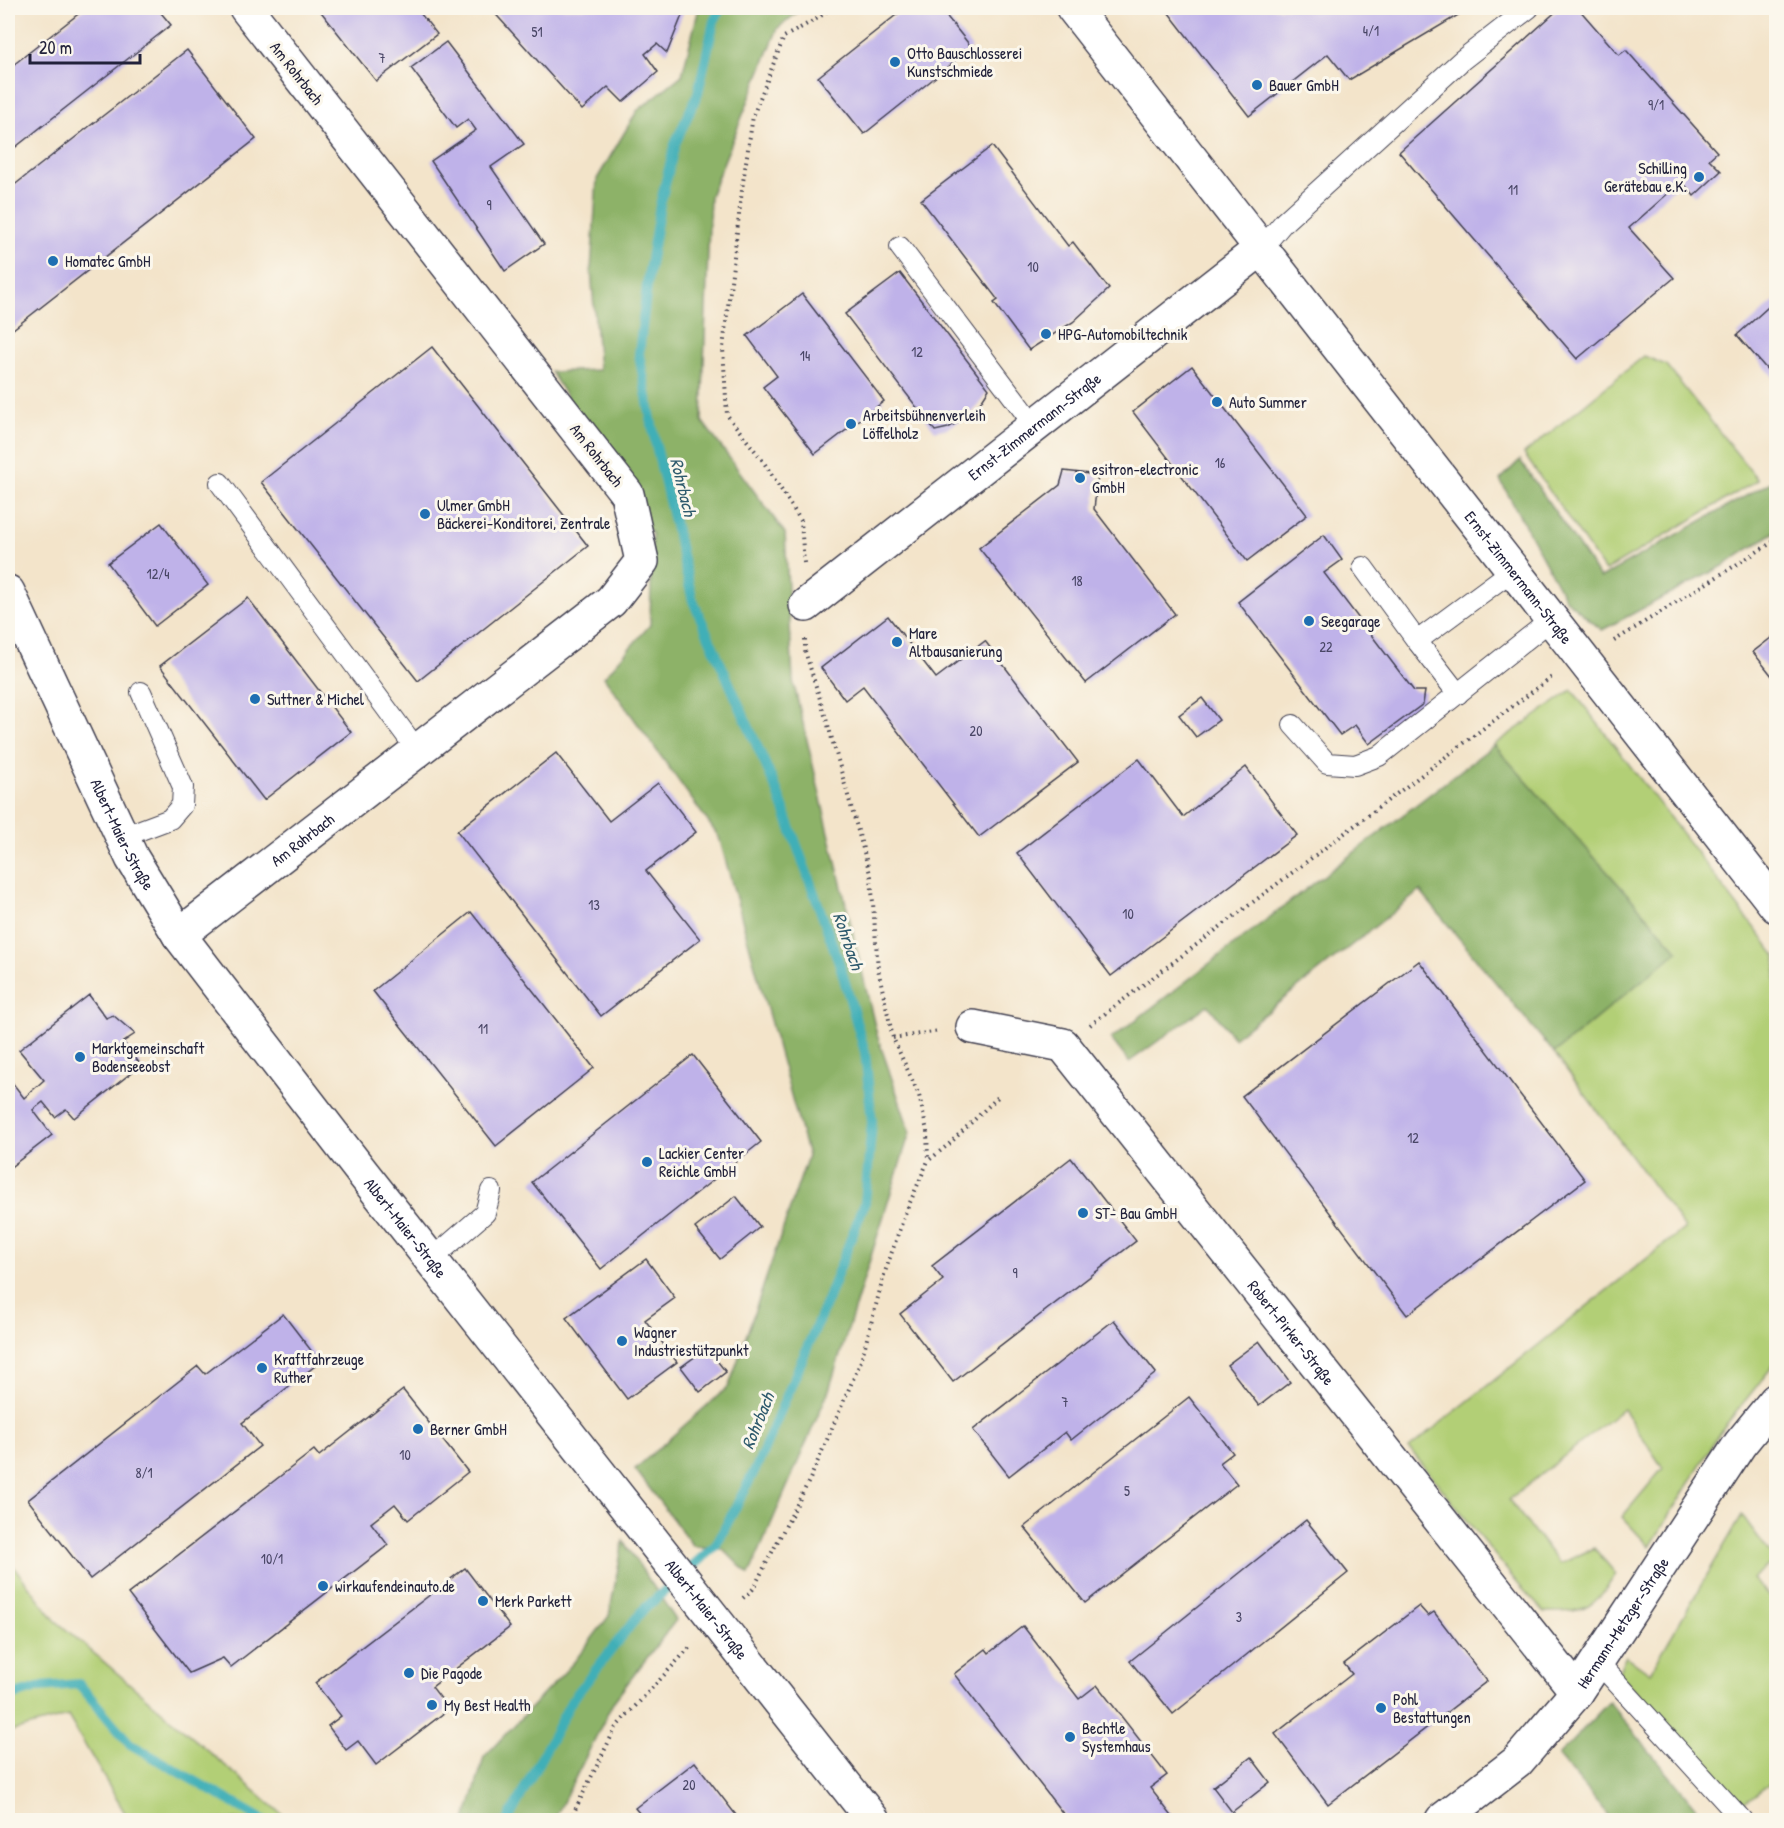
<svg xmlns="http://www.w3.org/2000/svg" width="1784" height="1828" viewBox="0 0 1784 1828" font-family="'Patrick Hand',sans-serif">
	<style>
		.green { fill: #b2cf76; stroke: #6a7858; stroke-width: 1.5 }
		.forest { fill: #8db267; stroke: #586a51; stroke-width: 1.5 }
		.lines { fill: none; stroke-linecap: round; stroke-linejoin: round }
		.stream { stroke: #3fafb7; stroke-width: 10 }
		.building { fill: #bfb2e9 }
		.lane-casing { stroke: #413f50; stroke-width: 22 }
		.street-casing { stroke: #413f50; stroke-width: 36 }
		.path { stroke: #413f50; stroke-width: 4; stroke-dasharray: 1.5 4.5; stroke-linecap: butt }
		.lane { stroke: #fff; stroke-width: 20 }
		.street { stroke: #fff; stroke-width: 33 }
		.poi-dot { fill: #1f6fb2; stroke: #fbf7ec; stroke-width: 2 }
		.labels { text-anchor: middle; stroke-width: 6; stroke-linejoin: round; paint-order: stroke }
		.number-label { font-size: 14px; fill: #494666 }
		.poi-label { font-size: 16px; fill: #22223b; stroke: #fbf7ec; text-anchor: start }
		.street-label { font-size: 16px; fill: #22223b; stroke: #fbf7ec }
		.water-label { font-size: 18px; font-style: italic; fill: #2e5a6d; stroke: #fbf7ec }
	</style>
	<rect width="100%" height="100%" fill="#fbf7ec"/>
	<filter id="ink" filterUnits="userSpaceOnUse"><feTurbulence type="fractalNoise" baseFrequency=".0167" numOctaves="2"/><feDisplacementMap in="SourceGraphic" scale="12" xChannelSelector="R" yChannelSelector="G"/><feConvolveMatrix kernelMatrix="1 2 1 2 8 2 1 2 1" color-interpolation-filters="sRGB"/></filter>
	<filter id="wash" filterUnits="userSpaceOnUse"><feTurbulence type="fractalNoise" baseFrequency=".008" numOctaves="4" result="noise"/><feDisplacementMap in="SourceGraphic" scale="24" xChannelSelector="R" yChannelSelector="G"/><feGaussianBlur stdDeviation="1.35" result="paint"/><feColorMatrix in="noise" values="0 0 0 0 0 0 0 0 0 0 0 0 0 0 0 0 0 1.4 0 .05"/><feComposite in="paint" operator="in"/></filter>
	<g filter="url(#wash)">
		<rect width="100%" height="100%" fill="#f3e4ca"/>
		<g class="green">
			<path d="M 1644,356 L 1666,365 L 1758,480 L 1605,571 L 1524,454 Z"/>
			<path d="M 1572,690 L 1776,956 L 1776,1362 L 1720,1432 L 1650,1547 L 1622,1517 L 1663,1468 L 1623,1409 L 1509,1500 L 1560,1564 L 1594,1548 L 1616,1574 C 1592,1610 1588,1612 1544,1612 L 1518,1584 L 1409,1448 L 1685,1228 L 1554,1053 L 1677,951 L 1494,745 Z"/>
			<path d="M 1742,1515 L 1775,1560 L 1752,1579 L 1776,1604 L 1776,1779 L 1741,1805 L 1618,1673 L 1626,1656 L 1650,1673 Z"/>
			<path d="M 8,1559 L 55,1620 L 289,1820 L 129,1820 L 68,1716 L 8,1732 Z"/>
		</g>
		<g class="forest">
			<path d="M 699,8 L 803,8 L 778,28 L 710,196 L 702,421 L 785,533 L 793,681 L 877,1035 L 910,1132 L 829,1390 L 749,1575 L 723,1549 L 693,1546 L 635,1469 L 729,1386 L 808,1156 L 719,837 L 604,677 L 650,625 L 652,534 L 551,372 L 599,370 L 591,270 L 597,179 L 637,111 L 682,75 Z"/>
			<path d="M 1520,460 L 1600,578 L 1776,479 L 1776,531 L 1723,566 L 1602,630 L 1566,600 L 1500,480 Z"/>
			<path d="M 1494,745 L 1678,951 L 1554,1053 L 1420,891 L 1234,1038 L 1208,1005 L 1129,1062 L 1111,1039 Z"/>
			<path d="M 623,1541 L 676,1620 L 614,1701 L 554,1820 L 466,1820 L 484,1757 L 574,1662 L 609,1616 Z"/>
			<path d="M 1609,1702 L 1706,1820 L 1612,1820 L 1558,1756 Z"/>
		</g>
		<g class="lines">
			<g class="stream">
				<path d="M 8,1697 L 41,1687 L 79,1684 L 130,1744 L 263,1820"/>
				<path d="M 508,1820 L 572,1700 L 641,1612 L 716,1545 L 758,1464 L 828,1298 L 865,1202 L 872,1122 L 865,1052 L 840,965 L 778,793 L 693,601 L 656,446 L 639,354 L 648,277 L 660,205 L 675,144 L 698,93 L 714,21 L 721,8"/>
			</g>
		</g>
		<g id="blocks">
			<g class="building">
				<path d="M 86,8 L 157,8 L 171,25 L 8,153 L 8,69 Z"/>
				<path d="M 318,8 L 416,8 L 437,34 L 376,81 Z"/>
				<path d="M 490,8 L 685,8 L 667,53 L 657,44 L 645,54 L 658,72 L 623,102 L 608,87 L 582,110 Z"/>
				<path d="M 905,8 L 940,8 L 972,48 L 864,134 L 818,77 Z"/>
				<path d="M 1165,8 L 1470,8 L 1349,80 L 1328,54 L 1249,116 Z"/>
				<path d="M 1560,8 L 1578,8 L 1619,55 L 1626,50 L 1717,152 L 1709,159 L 1721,171 L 1694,196 L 1682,181 L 1629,228 L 1674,278 L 1577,359 L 1399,152 Z"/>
				<path d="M 446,42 L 524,144 L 491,167 L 544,244 L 505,271 L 431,161 L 476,130 L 468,119 L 456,128 L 411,68 Z"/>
				<path d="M 187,50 L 256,139 L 8,333 L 8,190 Z"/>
				<path d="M 992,146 L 1068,246 L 1073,242 L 1109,289 L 1073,322 L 1029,350 L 994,303 L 998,300 L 921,200 Z"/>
				<path d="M 900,273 L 989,389 L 980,403 L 967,417 L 948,428 L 935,431 L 845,314 Z"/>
				<path d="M 802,294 L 884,401 L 815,454 L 763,387 L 777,376 L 747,336 Z"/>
				<path d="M 1776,300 L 1776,380 L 1737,335 Z"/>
				<path d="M 432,347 L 588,546 L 418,681 L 261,482 Z"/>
				<path d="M 1192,366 L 1307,515 L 1247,561 L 1133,412 Z"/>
				<path d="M 1064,471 L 1098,475 L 1094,509 L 1175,614 L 1086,683 L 979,548 L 1060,485 Z"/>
				<path d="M 161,523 L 208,585 L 155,626 L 108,563 Z"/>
				<path d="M 1324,535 L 1342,560 L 1324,573 L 1414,691 L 1425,691 L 1423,704 L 1369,744 L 1355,725 L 1340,735 L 1238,602 Z"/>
				<path d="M 248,598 L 351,732 L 264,800 L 160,666 Z"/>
				<path d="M 888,616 L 936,678 L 985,641 L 1078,762 L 979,837 L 863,686 L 845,700 L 821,668 Z"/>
				<path d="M 1776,634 L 1776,681 L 1753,652 Z"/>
				<path d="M 1202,698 L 1219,720 L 1196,737 L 1179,715 Z"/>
				<path d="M 556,753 L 609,821 L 658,783 L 696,832 L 646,871 L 700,939 L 601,1016 L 457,831 Z"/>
				<path d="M 1139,759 L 1183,817 L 1246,767 L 1297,835 L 1111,976 L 1017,853 Z"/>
				<path d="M 471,912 L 594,1068 L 496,1146 L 373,991 Z"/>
				<path d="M 1419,961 L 1585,1180 L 1407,1315 L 1242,1096 Z"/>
				<path d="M 89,995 L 106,1018 L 113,1015 L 135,1034 L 123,1042 L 141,1065 L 74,1118 L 66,1109 L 55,1117 L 43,1102 L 33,1110 L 52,1135 L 8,1169 L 8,1077 L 24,1098 L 44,1080 L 19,1050 Z"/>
				<path d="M 693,1055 L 761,1142 L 601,1269 L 532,1182 Z"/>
				<path d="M 1071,1158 L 1136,1241 L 953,1382 L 900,1314 L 943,1280 L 932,1266 Z"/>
				<path d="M 736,1196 L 760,1227 L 720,1259 L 695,1228 Z"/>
				<path d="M 646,1259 L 675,1298 L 645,1320 L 677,1362 L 627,1399 L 566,1318 Z"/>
				<path d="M 283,1314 L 320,1362 L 242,1423 L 260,1446 L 90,1579 L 28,1500 L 198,1366 L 205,1374 Z"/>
				<path d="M 1114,1320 L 1156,1373 L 1071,1440 L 1065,1432 L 1009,1476 L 973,1430 Z"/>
				<path d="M 1259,1341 L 1290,1382 L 1259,1406 L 1227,1365 Z"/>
				<path d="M 707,1348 L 726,1372 L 700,1392 L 681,1367 Z"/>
				<path d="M 403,1390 L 468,1472 L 408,1520 L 395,1504 L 371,1523 L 388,1545 L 231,1667 L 223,1658 L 189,1673 L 128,1594 L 314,1450 L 319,1456 Z"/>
				<path d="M 1189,1397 L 1233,1453 L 1220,1463 L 1237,1484 L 1085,1603 L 1024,1527 Z"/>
				<path d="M 1306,1520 L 1348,1573 L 1173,1714 L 1130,1661 Z"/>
				<path d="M 465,1568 L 510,1627 L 432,1687 L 449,1709 L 376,1765 L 358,1741 L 346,1750 L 328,1726 L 341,1716 L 315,1683 Z"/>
				<path d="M 1419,1606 L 1428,1616 L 1434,1612 L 1487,1681 L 1328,1804 L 1275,1734 L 1352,1674 L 1344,1664 Z"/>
				<path d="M 1023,1626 L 1079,1699 L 1097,1685 L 1167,1775 L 1150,1788 L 1175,1820 L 1068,1820 L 954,1674 L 986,1649 L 989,1653 Z"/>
				<path d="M 1251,1757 L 1270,1782 L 1232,1812 L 1213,1787 Z"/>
				<path d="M 695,1762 L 736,1815 L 729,1820 L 645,1820 L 635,1808 Z"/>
			</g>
		</g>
	</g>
	<g filter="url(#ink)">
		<use href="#blocks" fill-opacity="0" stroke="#413f50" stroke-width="1.5"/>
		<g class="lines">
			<g class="lane-casing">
				<g id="lane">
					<path d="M 900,247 L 1035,426"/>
					<path d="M 1262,248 L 1284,222 L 1462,60 L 1529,8"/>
					<path d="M 220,483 L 417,750"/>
					<path d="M 1363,567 L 1417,641"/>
					<path d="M 1458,694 L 1417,641 L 1513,570"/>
					<path d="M 1293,725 L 1327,763 L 1355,765 L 1379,756 L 1552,619"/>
					<path d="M 122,837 L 170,819 L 182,805 L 183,787 L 141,692"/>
					<path d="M 431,1260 L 485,1213 L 491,1191"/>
					<path d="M 1597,1661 L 1742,1820"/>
				</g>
			</g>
			<g class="street-casing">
				<g id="street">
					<path id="s1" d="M 1073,8 L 1776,906"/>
					<path id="s2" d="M 8,592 L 132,858 L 179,935 L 361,1171 L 873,1820"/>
					<path id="s3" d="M 806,605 L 1262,248"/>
					<path id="s4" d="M 179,935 L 611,601 L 642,561 L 627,494 L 246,8"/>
					<path id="s5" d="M 973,1027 L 1063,1045 L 1577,1692"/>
					<path id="s6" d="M 1442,1820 L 1517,1762 L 1577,1692 L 1740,1444 L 1776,1400"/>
				</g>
			</g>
			<g class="path">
				<path d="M 804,563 L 801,521 L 763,461 L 727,415 L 723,348 L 743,182 L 753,116 L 784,37 L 818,18 L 831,8"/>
				<path d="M 805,639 L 805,651 L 828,725 L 871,877 L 878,969 L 893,1038 L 919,1095 L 927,1131 L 928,1161"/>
				<path d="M 1614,641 L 1776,540"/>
				<path d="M 1090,1025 L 1553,676"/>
				<path d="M 893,1038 L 940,1031"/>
				<path d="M 743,1598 L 753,1589 L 810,1479 L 861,1361 L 884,1275 L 905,1214 L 928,1161 L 949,1144 L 998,1097"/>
				<path d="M 570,1820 L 616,1727 L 691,1646"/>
			</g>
			<use href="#lane" class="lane"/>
			<use href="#street" class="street"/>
		</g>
	</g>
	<g class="poi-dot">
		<circle cx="895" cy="62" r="6"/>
		<circle cx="1257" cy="85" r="6"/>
		<circle cx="1699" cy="177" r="6"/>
		<circle cx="53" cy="261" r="6"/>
		<circle cx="1046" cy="334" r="6"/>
		<circle cx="1217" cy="402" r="6"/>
		<circle cx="851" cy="424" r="6"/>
		<circle cx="1080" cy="478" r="6"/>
		<circle cx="425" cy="514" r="6"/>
		<circle cx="1309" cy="621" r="6"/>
		<circle cx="897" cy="642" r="6"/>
		<circle cx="255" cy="699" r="6"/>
		<circle cx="80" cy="1057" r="6"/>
		<circle cx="647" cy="1162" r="6"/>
		<circle cx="1083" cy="1213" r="6"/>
		<circle cx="622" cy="1341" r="6"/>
		<circle cx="262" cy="1368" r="6"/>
		<circle cx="418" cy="1429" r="6"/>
		<circle cx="323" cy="1586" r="6"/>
		<circle cx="483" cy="1601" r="6"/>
		<circle cx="409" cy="1673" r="6"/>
		<circle cx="432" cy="1705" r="6"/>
		<circle cx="1381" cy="1708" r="6"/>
		<circle cx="1070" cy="1737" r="6"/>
	</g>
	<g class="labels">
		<g class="number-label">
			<text x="1371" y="36">4/1</text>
			<text x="537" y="37">51</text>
			<text x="382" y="63">7</text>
			<text x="1656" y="110">9/1</text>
			<text x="1513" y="195">11</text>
			<text x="489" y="210">9</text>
			<text x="1033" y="272">10</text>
			<text x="917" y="357">12</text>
			<text x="805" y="361">14</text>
			<text x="1220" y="468">16</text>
			<text x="158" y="579">12/4</text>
			<text x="1077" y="586">18</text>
			<text x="1326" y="652">22</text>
			<text x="976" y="736">20</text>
			<text x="594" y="910">13</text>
			<text x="1128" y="919">10</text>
			<text x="483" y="1034">11</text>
			<text x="1413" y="1143">12</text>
			<text x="1015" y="1278">9</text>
			<text x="1065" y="1407">7</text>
			<text x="405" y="1460">10</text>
			<text x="144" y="1478">8/1</text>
			<text x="1127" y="1496">5</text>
			<text x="272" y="1564">10/1</text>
			<text x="1239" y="1622">3</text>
			<text x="689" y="1790">20</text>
		</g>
		<g class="poi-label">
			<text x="907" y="59">Otto Bauschlosserei<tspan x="907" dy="18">Kunstschmiede</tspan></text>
			<text x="1269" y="91">Bauer GmbH</text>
			<text x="1687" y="174" text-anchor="end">Schilling<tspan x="1687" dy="18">Gerätebau e.K.</tspan></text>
			<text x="65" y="267">Homatec GmbH</text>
			<text x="1058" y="340">HPG-Automobiltechnik</text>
			<text x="1229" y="408">Auto Summer</text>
			<text x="863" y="421">Arbeitsbühnenverleih<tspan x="863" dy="18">Löffelholz</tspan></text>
			<text x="1092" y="475">esitron-electronic<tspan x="1092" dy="18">GmbH</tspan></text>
			<text x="437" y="511">Ulmer GmbH<tspan x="437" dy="18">Bäckerei-Konditorei, Zentrale</tspan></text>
			<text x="1321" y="627">Seegarage</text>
			<text x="909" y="639">Mare<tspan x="909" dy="18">Altbausanierung</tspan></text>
			<text x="267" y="705">Suttner &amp; Michel</text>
			<text x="92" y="1054">Marktgemeinschaft<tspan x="92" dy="18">Bodenseeobst</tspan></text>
			<text x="659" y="1159">Lackier Center<tspan x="659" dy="18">Reichle GmbH</tspan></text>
			<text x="1095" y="1219">ST- Bau GmbH</text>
			<text x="634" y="1338">Wagner<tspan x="634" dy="18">Industriestützpunkt</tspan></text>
			<text x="274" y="1365">Kraftfahrzeuge<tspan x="274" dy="18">Ruther</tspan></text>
			<text x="430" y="1435">Berner GmbH</text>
			<text x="335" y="1592">wirkaufendeinauto.de</text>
			<text x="495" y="1607">Merk Parkett</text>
			<text x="421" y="1679">Die Pagode</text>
			<text x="1393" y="1705">Pohl<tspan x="1393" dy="18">Bestattungen</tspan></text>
			<text x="444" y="1711">My Best Health</text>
			<text x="1082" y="1734">Bechtle<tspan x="1082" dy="18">Systemhaus</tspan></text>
		</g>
		<g class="street-label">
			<text transform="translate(297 73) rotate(52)" y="6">Am Rohrbach</text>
			<text dy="6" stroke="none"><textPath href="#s3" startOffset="290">Ernst-Zimmermann-Straße</textPath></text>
			<text transform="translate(597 455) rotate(52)" y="6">Am Rohrbach</text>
			<text dy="6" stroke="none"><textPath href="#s1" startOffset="723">Ernst-Zimmermann-Straße</textPath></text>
			<text dy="6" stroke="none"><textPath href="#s2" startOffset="268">Albert-Maier-Straße</textPath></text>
			<text dy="6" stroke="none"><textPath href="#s4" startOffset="156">Am Rohrbach</textPath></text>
			<text dy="6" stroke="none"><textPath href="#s2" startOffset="754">Albert-Maier-Straße</textPath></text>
			<text dy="6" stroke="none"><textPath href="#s5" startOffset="459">Robert-Pirker-Straße</textPath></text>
			<text dy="6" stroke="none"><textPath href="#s2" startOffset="1240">Albert-Maier-Straße</textPath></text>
			<text dy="6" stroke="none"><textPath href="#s6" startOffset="270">Hermann-Metzger-Straße</textPath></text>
		</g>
		<g class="water-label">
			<text transform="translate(683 487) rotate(76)" y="6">Rohrbach</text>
			<text transform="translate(848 941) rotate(71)" y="6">Rohrbach</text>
			<text transform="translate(758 1421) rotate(-68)" y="6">Rohrbach</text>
		</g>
	</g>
	<rect width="1784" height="1828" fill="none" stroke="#fbf7ec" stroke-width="30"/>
	<path d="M30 54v9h110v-9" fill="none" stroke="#22223b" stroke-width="3"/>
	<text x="39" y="54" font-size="18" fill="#22223b" stroke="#fbf7ec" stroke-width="4.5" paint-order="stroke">20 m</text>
</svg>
